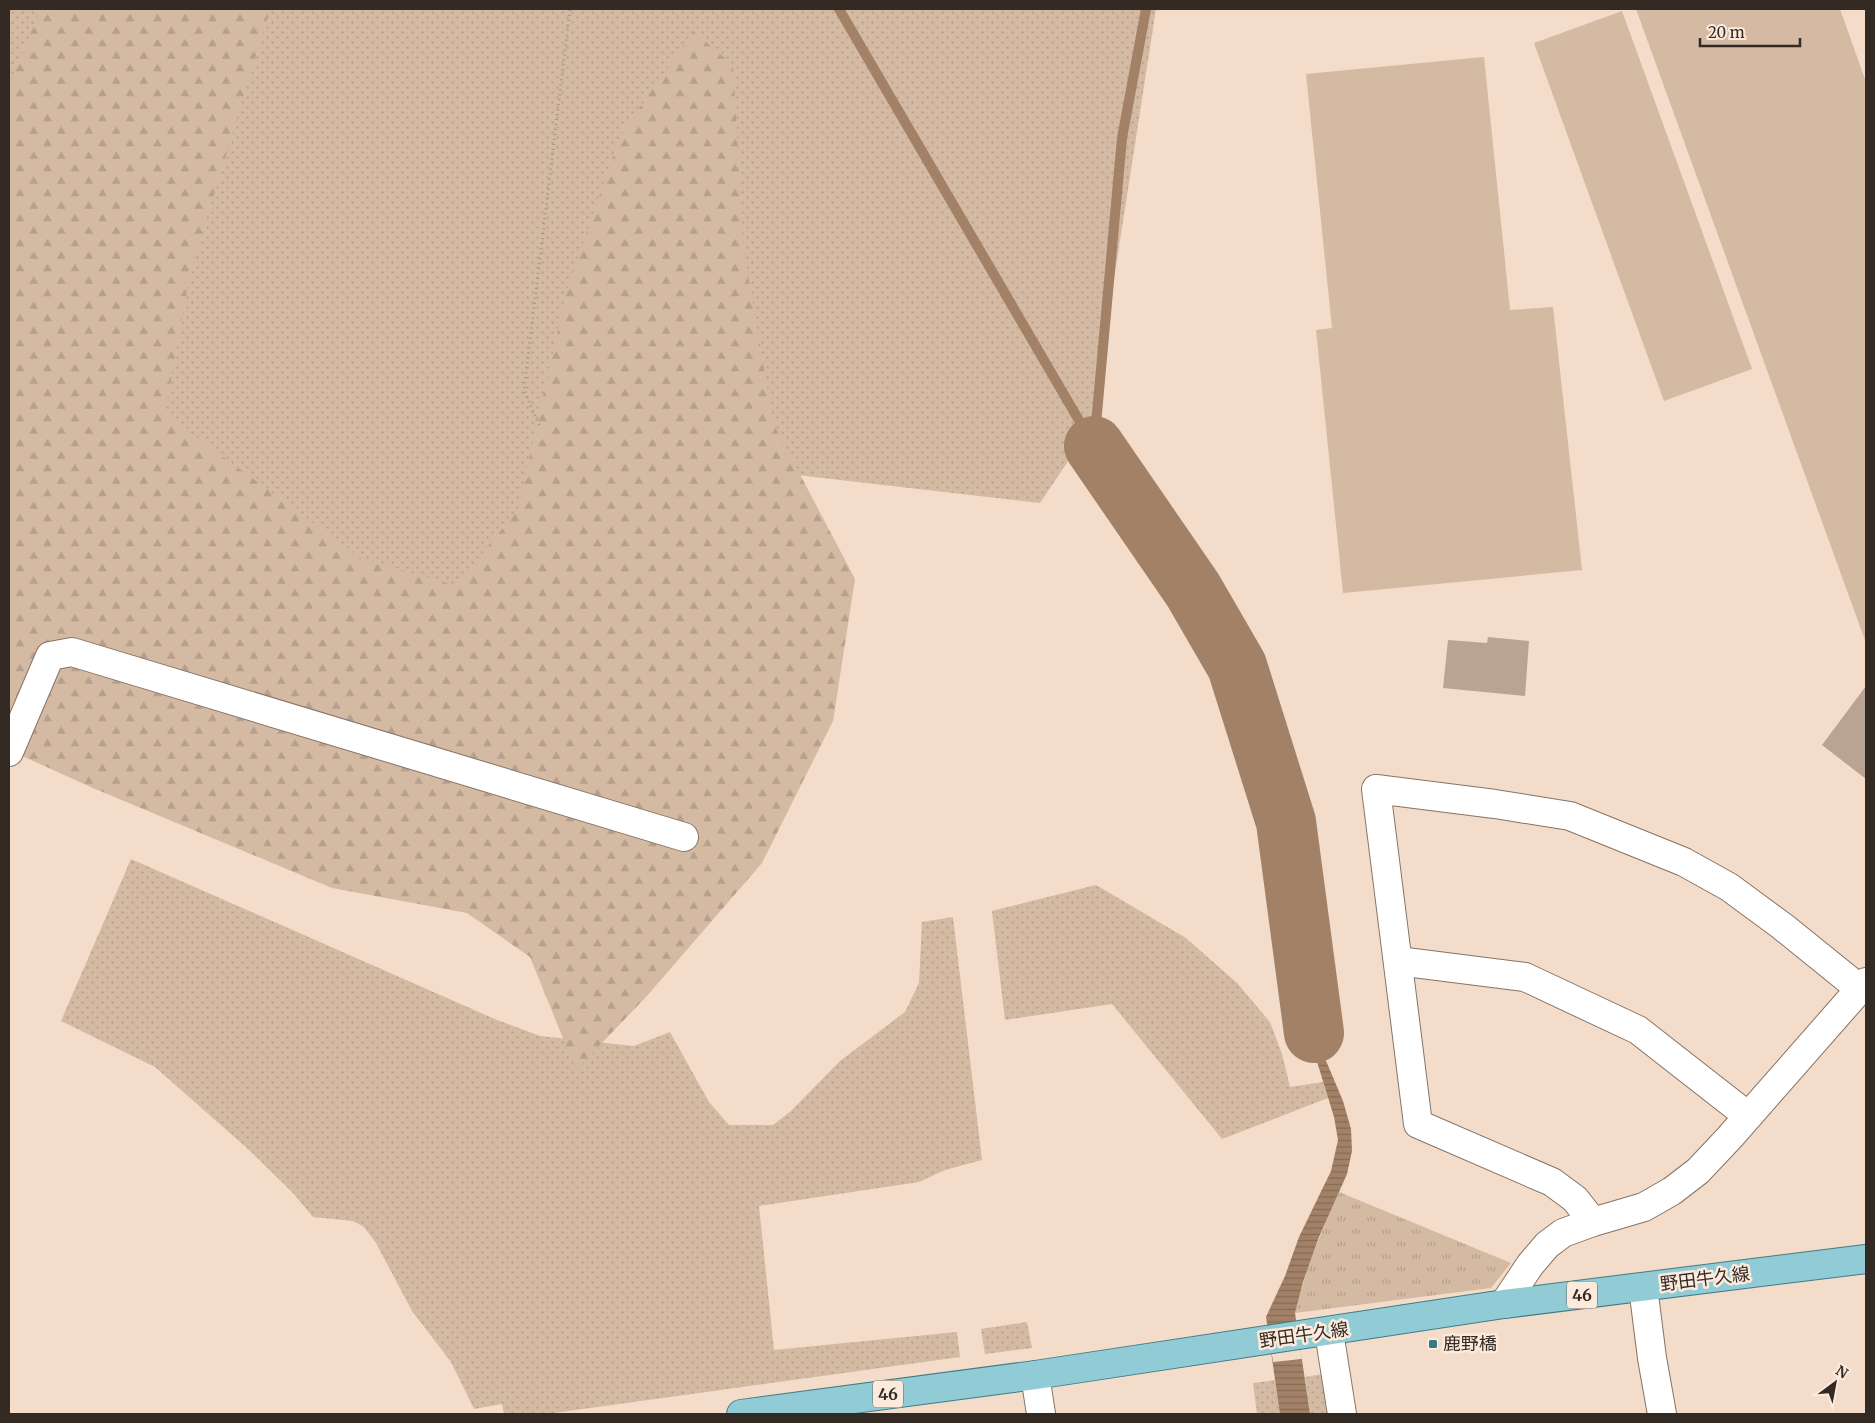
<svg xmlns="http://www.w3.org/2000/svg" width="1875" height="1423" viewBox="0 0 1875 1423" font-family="Merriweather,'Noto Sans JP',serif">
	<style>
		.grass { fill: url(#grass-dots) }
		.forest { fill: url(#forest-firs) }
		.park { fill: url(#park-tufts) }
		.pitch { fill: #d4b9a3 }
		.water { fill: url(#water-rules) }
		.pier { fill: #f3dcca }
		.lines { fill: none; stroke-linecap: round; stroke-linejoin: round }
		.stream { stroke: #a28167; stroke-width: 10 }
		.river { stroke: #a28167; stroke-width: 60 }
		.building { fill: #b9a393 }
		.street-casing { stroke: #877363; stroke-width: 30 }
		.secondary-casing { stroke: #877363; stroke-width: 30 }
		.primary-casing { stroke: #407c85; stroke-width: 30 }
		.path { stroke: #a49386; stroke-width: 3; stroke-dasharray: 1 4; stroke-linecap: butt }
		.street { stroke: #fff; stroke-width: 28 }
		.secondary { stroke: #fff; stroke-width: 28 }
		.primary { stroke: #91cbd5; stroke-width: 28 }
		.poi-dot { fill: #357b87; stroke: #fceadc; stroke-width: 2 }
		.labels { text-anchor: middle; stroke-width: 5; stroke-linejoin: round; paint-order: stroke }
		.shield { fill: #fceadc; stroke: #6f645b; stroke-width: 1 }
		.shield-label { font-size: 16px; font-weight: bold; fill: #332a24 }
		.street-label { font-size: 18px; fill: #332a24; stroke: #fceadc }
		.poi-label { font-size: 18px; fill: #332a24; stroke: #fceadc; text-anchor: start }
	</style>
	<defs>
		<pattern id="grass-dots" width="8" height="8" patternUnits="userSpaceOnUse" patternTransform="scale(1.25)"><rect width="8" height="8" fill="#d4b9a3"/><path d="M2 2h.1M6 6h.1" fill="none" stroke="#b69f8c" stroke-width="1.8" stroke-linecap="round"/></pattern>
		<pattern id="forest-firs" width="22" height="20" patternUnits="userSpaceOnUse" patternTransform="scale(1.25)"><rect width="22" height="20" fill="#d4b9a3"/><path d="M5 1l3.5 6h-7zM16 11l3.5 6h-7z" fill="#b69f8c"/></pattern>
		<pattern id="park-tufts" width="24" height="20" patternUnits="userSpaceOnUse" patternTransform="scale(1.25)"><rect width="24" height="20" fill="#d4b9a3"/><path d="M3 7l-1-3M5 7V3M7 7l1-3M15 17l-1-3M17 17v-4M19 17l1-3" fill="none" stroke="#b69f8c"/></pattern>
		<pattern id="water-rules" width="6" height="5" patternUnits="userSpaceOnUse" patternTransform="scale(1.25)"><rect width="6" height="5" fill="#a28167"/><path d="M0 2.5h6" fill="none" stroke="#856a55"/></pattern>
	</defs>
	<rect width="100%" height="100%" fill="#f3dcca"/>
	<g class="grass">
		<path d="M 9,9 L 1156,9 L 1091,427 L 1040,503 L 571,449 L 425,685 L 9,454 Z"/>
		<path d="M 131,859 L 497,1020 L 540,1036 L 634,1046 L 670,1032 L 709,1102 L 729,1125 L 773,1125 L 791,1111 L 840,1061 L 905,1012 L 919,983 L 922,922 L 953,917 L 982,1160 L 945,1170 L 919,1182 L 759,1206 L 774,1350 L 957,1332 L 960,1357 L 547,1414 L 504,1414 L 502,1404 L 474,1409 L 451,1362 L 412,1311 L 376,1243 L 364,1227 L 353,1221 L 313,1217 L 293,1193 L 248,1149 L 155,1067 L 61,1021 Z"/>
		<path d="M 1096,885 L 1186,938 L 1237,983 L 1270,1022 L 1282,1054 L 1290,1087 L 1323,1082 L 1328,1098 L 1222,1139 L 1112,1004 L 1005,1020 L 992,911 Z"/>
		<path d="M 1027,1322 L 1032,1348 L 985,1354 L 981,1329 Z"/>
		<path d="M 1323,1374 L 1329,1414 L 1310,1414 L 1305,1377 Z"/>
		<path d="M 1275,1380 L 1280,1414 L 1257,1414 L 1253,1383 Z"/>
	</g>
	<path class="forest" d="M 41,9 L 270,9 L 190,274 L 165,414 L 362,559 L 456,586 L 518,509 L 567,289 L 620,136 L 693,31 L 733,65 L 744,252 L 774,425 L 855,579 L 833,721 L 762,863 L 646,997 L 576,1070 L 530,957 L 467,913 L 332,888 L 93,788 L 9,750 L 9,84 Z"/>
	<path class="park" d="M 1339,1192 L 1511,1263 L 1491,1288 L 1295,1313 C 1305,1271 1321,1232 1339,1192 Z"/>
	<g class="pitch">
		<path d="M 1636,9 L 1840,9 L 1866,82 L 1866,643 Z"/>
		<path d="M 1622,11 L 1752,369 L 1664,401 L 1534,43 Z"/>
		<path d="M 1484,57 L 1510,310 L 1553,307 L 1582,570 L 1343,593 L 1316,330 L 1332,328 L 1306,74 Z"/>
	</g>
	<path class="water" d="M 1306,951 L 1317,1027 L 1324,1056 L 1343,1101 L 1351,1129 L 1352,1151 L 1347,1174 L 1319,1237 L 1303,1282 L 1295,1313 L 1310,1414 L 1280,1414 L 1266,1317 L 1285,1276 L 1299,1237 L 1331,1171 L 1338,1140 L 1334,1117 L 1314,1052 L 1300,952 Z"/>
	<path class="pier" d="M 1268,1328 L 1298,1336 L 1302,1359 L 1273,1362 Z"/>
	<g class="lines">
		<g class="stream">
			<path d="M 839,9 L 1094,446"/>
			<path d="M 1094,446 L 1122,138 L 1146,9"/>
		</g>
		<path class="river" d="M 1094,446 L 1193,590 L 1237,666 L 1286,822 L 1314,1033"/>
	</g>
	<g class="building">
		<path d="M 1488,637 L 1529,641 L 1525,696 L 1443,688 L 1448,640 L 1487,643 Z"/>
		<path d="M 1866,686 L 1866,779 L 1822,745 Z"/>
	</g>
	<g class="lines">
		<g class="street-casing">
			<g id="street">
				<path d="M 9,752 L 50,656 L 72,652 L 684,837"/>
				<path d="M 1398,961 L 1525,977 L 1638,1030 L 1748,1116"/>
				<path d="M 1593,1222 L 1575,1199 L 1552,1182 L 1418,1124 L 1376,789 L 1495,804 L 1570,816 L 1684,862 L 1729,887 L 1782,926 L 1860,989"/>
				<path d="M 1643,1287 L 1652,1358 L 1662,1414"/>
				<path d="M 1504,1304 L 1530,1265 L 1547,1245 L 1563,1233 L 1593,1222 L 1644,1207 L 1672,1191 L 1698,1171 L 1730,1137 L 1866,982"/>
				<path d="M 1329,1332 L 1342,1414"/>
			</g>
		</g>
		<g class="secondary-casing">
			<path id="secondary" d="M 1035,1375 L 1041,1414"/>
		</g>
		<g class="primary-casing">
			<path id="primary" d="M 741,1414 L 1035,1375 L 1504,1304 L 1866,1259"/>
		</g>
		<path class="path" d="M 539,425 L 524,390 L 570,9"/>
		<use href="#street" class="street"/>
		<use href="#secondary" class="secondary"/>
		<use href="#primary" class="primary"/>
	</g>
	<rect class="poi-dot" x="1428" y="1339" width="10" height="10" rx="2.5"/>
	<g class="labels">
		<g class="shield">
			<rect x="1567" y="1281.5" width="30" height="27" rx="4"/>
			<rect x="873" y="1380.5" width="30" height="27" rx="4"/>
		</g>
		<g class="shield-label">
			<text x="1582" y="1301">46</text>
			<text x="888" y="1400">46</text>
		</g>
		<g class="street-label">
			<text transform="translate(1705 1279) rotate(-7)" y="6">野田牛久線</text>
			<text transform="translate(1304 1335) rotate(-8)" y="6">野田牛久線</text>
		</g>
		<g class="poi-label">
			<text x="1443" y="1350">鹿野橋</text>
		</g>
	</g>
	<rect width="1875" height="1423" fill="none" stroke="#332a24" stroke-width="20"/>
	<g transform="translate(1835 1383) rotate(32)" stroke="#fceadc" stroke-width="4" paint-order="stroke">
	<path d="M0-4L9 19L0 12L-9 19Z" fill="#332a24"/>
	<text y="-8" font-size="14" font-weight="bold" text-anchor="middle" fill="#332a24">N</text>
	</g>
	<path d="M1700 38v8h100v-8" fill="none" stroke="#332a24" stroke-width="2.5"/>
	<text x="1708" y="38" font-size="15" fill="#332a24" stroke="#fceadc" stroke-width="4" paint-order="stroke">20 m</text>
</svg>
